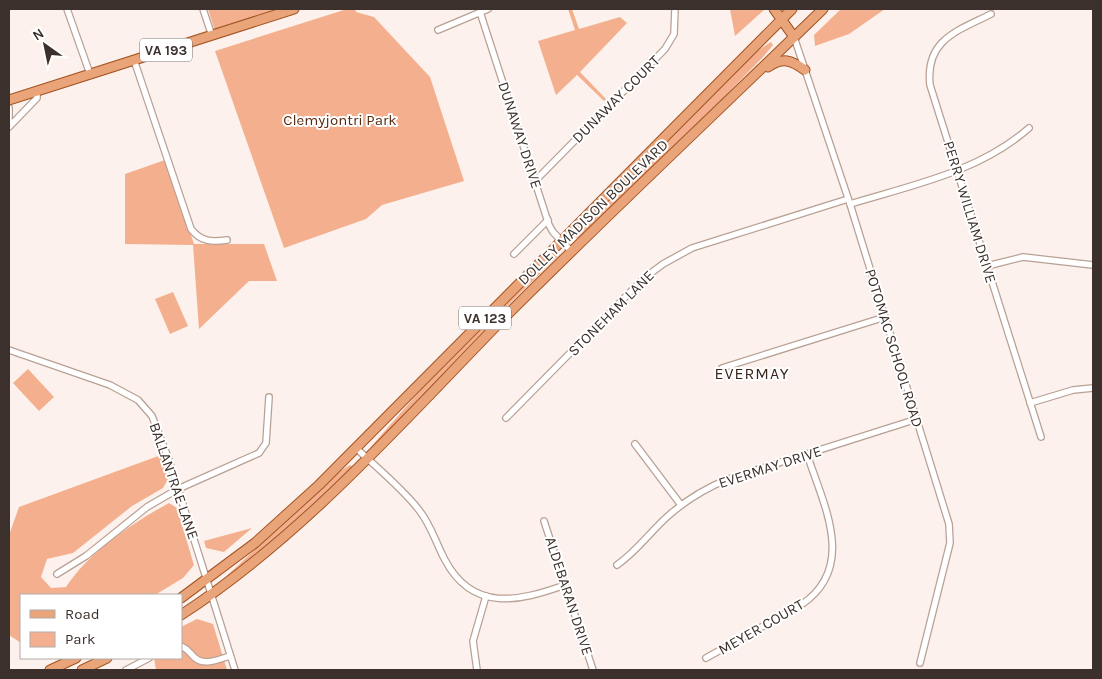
<svg xmlns="http://www.w3.org/2000/svg" width="1102" height="679" viewBox="0 0 1102 679" font-family="Karla,sans-serif">
	<style>
		.green { fill: #f4b08e }
		.lines { fill: none; stroke-linecap: round; stroke-linejoin: round }
		.street-casing { stroke: #b9a094; stroke-width: 8 }
		.primary-casing { stroke: #a35423; stroke-width: 11 }
		.street { stroke: #fff; stroke-width: 5.5 }
		.primary { stroke: #e9a479; stroke-width: 9 }
		.labels { text-anchor: middle; stroke-width: 4; stroke-linejoin: round; paint-order: stroke }
		.shield { fill: #fff; stroke: #766e6b; stroke-width: 1 }
		.shield-label { font-size: 14px; font-weight: bold; fill: #3b302b }
		.street-label { font-size: 15px; fill: #3b302b; stroke: #fff }
		.park-label { font-size: 15px; fill: #562a11; stroke: #fff }
		.neighbourhood-label { font-size: 16px; letter-spacing: 1px; fill: #37241a; stroke: #fff }
	</style>
	<rect width="100%" height="100%" fill="#fcf1ec"/>
	<g class="green">
		<path d="M 208,9 L 280,9 L 215,31 Z"/>
		<path d="M 347,9 L 355,9 L 356,12 L 374,17 L 430,77 L 464,181 L 382,205 L 366,219 L 284,248 L 215,51 Z"/>
		<path d="M 568,9 L 572,9 L 579,29 L 620,17 L 627,23 L 580,72 L 606,99 L 604,101 L 577,75 L 556,95 L 538,41 L 575,30 Z"/>
		<path d="M 730,9 L 763,9 L 764,10 L 735,36 Z"/>
		<path d="M 841,9 L 885,9 L 849,34 L 815,46 L 814,35 Z"/>
		<path d="M 771,42 L 773,45 L 764,56 L 662,160 L 581,236 L 576,238 L 575,233 L 754,53 Z"/>
		<path d="M 165,160 L 194,244 L 264,244 L 277,281 L 249,281 L 199,329 L 193,245 L 125,244 L 125,174 Z"/>
		<path d="M 557,252 L 560,254 L 500,313 L 476,342 L 392,429 L 369,449 L 425,385 Z"/>
		<path d="M 173,292 L 188,326 L 170,334 L 155,299 Z"/>
		<path d="M 28,369 L 54,397 L 39,411 L 13,383 Z"/>
		<path d="M 161,455 L 168,479 L 163,488 L 132,506 L 73,553 L 47,559 L 41,577 L 51,588 L 66,587 C 90,551 131,524 169,503 L 177,508 L 194,565 L 183,578 L 155,595 L 21,595 L 21,643 L 9,635 L 9,535 L 19,507 Z"/>
		<path d="M 350,465 L 353,467 L 294,524 L 218,584 L 337,473 Z"/>
		<path d="M 252,528 L 224,552 L 206,548 L 204,541 Z"/>
		<path d="M 197,619 L 213,624 L 227,670 L 156,670 L 154,658 L 181,658 L 181,627 Z"/>
	</g>
	<g class="lines">
		<g class="street-casing">
			<g id="street">
				<path d="M 67,9 L 90,74"/>
				<path d="M 203,9 L 212,36"/>
				<path d="M 480,12 L 549,225 L 553,232 L 571,251"/>
				<path d="M 991,14 C 957,31 925,40 930,85 L 1041,437"/>
				<path d="M 438,30 L 488,9"/>
				<path d="M 794,37 L 850,204 L 949,524 L 950,543 L 920,663"/>
				<path d="M 134,60 L 191,229 C 201,242 212,242 227,240"/>
				<path d="M 9,108 L 9,125"/>
				<path d="M 9,127 L 37,98 L 37,91"/>
				<path d="M 536,180 L 665,49 L 674,34 L 675,9"/>
				<path d="M 850,204 C 912,185 979,172 1029,128"/>
				<path d="M 514,254 L 548,220"/>
				<path d="M 987,266 L 1023,257 L 1093,265"/>
				<path d="M 9,350 L 110,385 L 138,400 L 152,416 L 169,460 L 235,670"/>
				<path d="M 722,368 L 885,317"/>
				<path d="M 1030,403 L 1073,390 L 1093,388"/>
				<path d="M 506,418 L 643,279 L 663,264 L 692,248 L 848,199"/>
				<path d="M 635,444 L 681,505"/>
				<path d="M 356,448 C 377,468 401,487 419,510 C 431,525 436,543 445,560 C 473,613 520,601 565,585"/>
				<path d="M 544,521 L 593,670"/>
				<path d="M 617,565 C 637,551 650,532 668,516 C 686,500 706,488 728,479 L 917,419"/>
				<path d="M 57,574 L 86,556 L 147,507 L 178,489 L 259,453 L 266,443 L 269,397"/>
				<path d="M 181,646 C 188,649 189,652 194,657 C 204,667 219,659 230,656"/>
				<path d="M 706,658 L 801,605 C 858,567 823,504 807,454"/>
				<path d="M 126,670 L 149,658"/>
				<path d="M 477,670 L 473,641 L 486,596"/>
			</g>
		</g>
		<g class="primary-casing">
			<g id="primary">
				<path d="M 774,9 L 794,37"/>
				<path d="M 768,67 C 783,57 791,60 805,70"/>
				<path d="M 9,100 L 294,9"/>
				<path d="M 181,598 L 255,543 L 319,485 L 792,9"/>
				<path d="M 181,615 C 304,535 402,422 504,318 C 609,213 717,112 823,9"/>
				<path d="M 50,670 L 76,658"/>
				<path d="M 82,670 L 107,658"/>
			</g>
		</g>
		<use href="#street" class="street"/>
		<use href="#primary" class="primary"/>
	</g>
	<g class="labels">
		<g class="shield">
			<rect x="140" y="38.5" width="52" height="23" rx="4"/>
			<rect x="459" y="306.5" width="52" height="23" rx="4"/>
		</g>
		<g class="shield-label">
			<text x="166" y="55">VA 193</text>
			<text x="485" y="323">VA 123</text>
		</g>
		<g class="street-label">
			<text transform="translate(616 99) rotate(-45)" y="5">DUNAWAY COURT</text>
			<text transform="translate(520 135) rotate(72)" y="5">DUNAWAY DRIVE</text>
			<text transform="translate(593 212) rotate(-44)" y="5">DOLLEY MADISON BOULEVARD</text>
			<text transform="translate(970 212) rotate(73)" y="5">PERRY WILLIAM DRIVE</text>
			<text transform="translate(611 313) rotate(-45)" y="5">STONEHAM LANE</text>
			<text transform="translate(894 348) rotate(73)" y="5">POTOMAC SCHOOL ROAD</text>
			<text transform="translate(770 467) rotate(-18)" y="5">EVERMAY DRIVE</text>
			<text transform="translate(174 481) rotate(71)" y="5">BALLANTRAE LANE</text>
			<text transform="translate(569 596) rotate(72)" y="5">ALDEBARAN DRIVE</text>
			<text transform="translate(761 627) rotate(-30)" y="5">MEYER COURT</text>
		</g>
		<g class="park-label">
			<text x="340" y="125">Clemyjontri Park</text>
		</g>
		<g class="neighbourhood-label">
			<text x="752" y="379">EVERMAY</text>
		</g>
	</g>
	<rect width="1102" height="679" fill="none" stroke="#3b302b" stroke-width="20"/>
	<rect x="20" y="594" width="162" height="65" fill="#ffffff" stroke="#b1acaa"/>
	<rect x="30" y="610" width="25" height="8" fill="#e9a479" stroke="#b1acaa"/>
	<text x="65" y="619" font-size="15" fill="#3b302b">Road</text>
	<rect x="30" y="632" width="25" height="15" fill="#f4b08e" stroke="#b1acaa"/>
	<text x="65" y="644" font-size="15" fill="#3b302b">Park</text>
	<g transform="translate(45 45) rotate(327)" stroke="#ffffff" stroke-width="4" paint-order="stroke">
	<path d="M0-4L9 19L0 12L-9 19Z" fill="#3b302b"/>
	<text y="-8" font-size="14" font-weight="bold" text-anchor="middle" fill="#3b302b">N</text>
	</g>
</svg>
